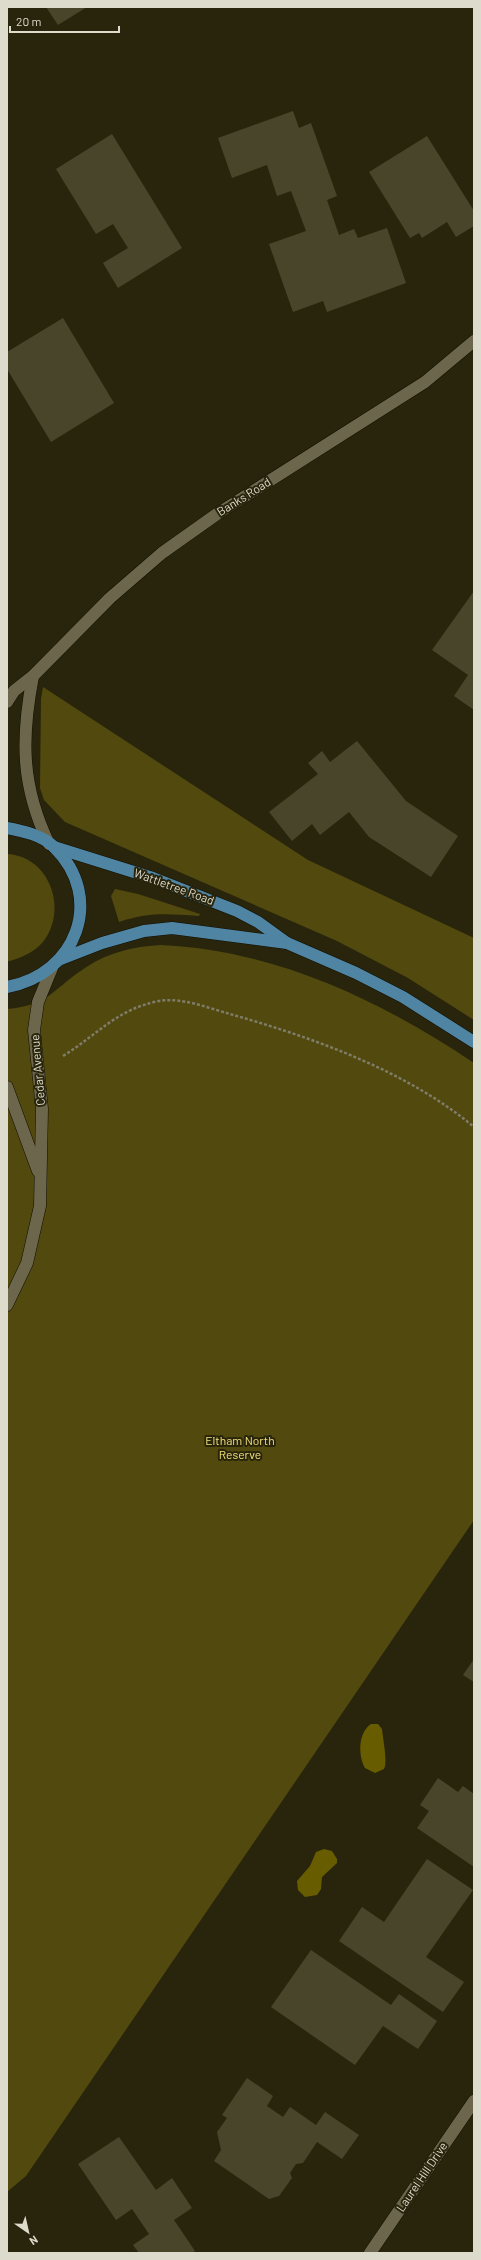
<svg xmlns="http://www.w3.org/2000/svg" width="481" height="2260" viewBox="0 0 481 2260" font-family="Barlow,sans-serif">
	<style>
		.green { fill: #52490e }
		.water { fill: #685c00 }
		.building { fill: #49452b }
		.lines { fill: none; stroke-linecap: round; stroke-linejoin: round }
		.service-casing { stroke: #120e00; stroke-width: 13 }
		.minor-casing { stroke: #120e00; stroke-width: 13 }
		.primary-casing { stroke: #120e00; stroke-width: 13 }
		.path { stroke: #7f7c68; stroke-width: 2.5; stroke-dasharray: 3 2; stroke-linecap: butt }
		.service { stroke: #6c674c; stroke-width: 12 }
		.minor { stroke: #6c674c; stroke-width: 12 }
		.primary { stroke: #4f85a3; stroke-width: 12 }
		.labels { text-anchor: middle; stroke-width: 4; stroke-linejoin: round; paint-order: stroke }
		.street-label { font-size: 12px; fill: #dddbcc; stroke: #29250c }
		.park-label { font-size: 12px; fill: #f2e076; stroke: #29250c }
	</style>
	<rect width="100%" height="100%" fill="#29250c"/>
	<g class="green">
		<path d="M 43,687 L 308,860 L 474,938 L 474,1020 L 408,978 L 337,941 L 65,822 L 44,800 L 40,788 L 41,699 Z"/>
		<path d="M 7,854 C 50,856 69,911 42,943 C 33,953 22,957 10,961 L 7,961 Z"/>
		<path d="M 115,889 L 138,894 L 200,914 L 199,916 C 167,914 150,912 119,922 L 111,896 Z"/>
		<path d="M 160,945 C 275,950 380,1000 474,1063 L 474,1520 L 26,2176 L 7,2192 L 7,1009 C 49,1005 51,991 82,970 C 106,953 131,947 160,945 Z"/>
	</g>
	<g class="water">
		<path d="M 371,1724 L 378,1724 L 382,1729 C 383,1739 388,1764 384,1769 L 375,1773 L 365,1768 C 358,1755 358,1733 371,1724 Z"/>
		<path d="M 324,1849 L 332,1851 L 337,1859 L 337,1863 L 322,1877 L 321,1889 L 317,1895 L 305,1897 L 298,1890 L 297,1881 L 310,1866 L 316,1852 Z"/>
	</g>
	<g class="building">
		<path d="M 46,7 L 87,7 L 58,25 Z"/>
		<path d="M 293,111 L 299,128 L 311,123 L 337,196 L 327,200 L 339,235 L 354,229 L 358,238 L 387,228 L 406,283 L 327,312 L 323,301 L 293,312 L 269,244 L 306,231 L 291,191 L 277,196 L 267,165 L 232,178 L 218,138 Z"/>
		<path d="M 112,134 L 182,248 L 118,288 L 103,263 L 128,248 L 113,224 L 96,234 L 56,169 Z"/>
		<path d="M 427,136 L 474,211 L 474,226 L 456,237 L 447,222 L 422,238 L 419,233 L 410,238 L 369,172 Z"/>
		<path d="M 63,318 L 114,403 L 51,442 L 7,369 L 7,352 Z"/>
		<path d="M 474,591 L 474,710 L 454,696 L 468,675 L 432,650 Z"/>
		<path d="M 357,741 L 406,801 L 458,836 L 431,877 L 369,837 L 349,812 L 320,835 L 312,824 L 292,841 L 269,812 L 318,774 L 308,763 L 322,751 L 330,762 Z"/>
		<path d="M 474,1659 L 474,1682 L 463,1675 Z"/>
		<path d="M 438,1778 L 458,1792 L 463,1786 L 474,1794 L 474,1867 L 417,1828 L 429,1811 L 420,1805 Z"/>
		<path d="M 427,1859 L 473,1890 L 426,1957 L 464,1982 L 443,2012 L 339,1941 L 362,1907 L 384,1922 Z"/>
		<path d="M 311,1950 L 391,2005 L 399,1994 L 437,2021 L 418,2049 L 383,2026 L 355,2065 L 271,2007 Z"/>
		<path d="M 247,2078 L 273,2096 L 267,2106 L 283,2117 L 290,2107 L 316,2125 L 325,2112 L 359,2135 L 342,2159 L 317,2142 L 303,2163 L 296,2164 L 290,2173 L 292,2178 L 279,2196 L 269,2199 L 214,2161 L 221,2150 L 217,2132 L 227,2118 L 222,2115 Z"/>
		<path d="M 119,2137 L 156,2190 L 172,2178 L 192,2208 L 174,2220 L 195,2251 L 192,2253 L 139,2253 L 133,2245 L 149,2234 L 132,2209 L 116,2220 L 78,2164 Z"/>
	</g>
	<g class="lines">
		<g class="service-casing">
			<g id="service">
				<path d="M 7,1087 L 38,1171"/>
				<path d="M 7,1305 L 27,1263 L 40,1206 L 42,1109 L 34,1030 L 38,1002 L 52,968"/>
			</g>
		</g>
		<g class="minor-casing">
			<g id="minor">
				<path d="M 33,676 C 21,738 21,786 49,844"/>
				<path d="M 7,702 L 14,691 L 33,676 L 110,598 L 162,553 L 217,514 L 425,382 L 474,341"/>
				<path d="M 370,2253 L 474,2101"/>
			</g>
		</g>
		<g class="primary-casing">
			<g id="primary">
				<path d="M 7,828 C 23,831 42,835 54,847 C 106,898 76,975 7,987"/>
				<path d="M 54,847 L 153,878 L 237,911 L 258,922 L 287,943 L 356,973 L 403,997 L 474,1042"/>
				<path d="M 61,959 L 102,943 L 144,931 L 172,928 L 287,943"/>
			</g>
		</g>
		<path class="path" d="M 63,1056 C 97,1035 117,1009 159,1001 C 182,997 208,1008 230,1014 C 314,1038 407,1071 474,1127"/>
		<use href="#service" class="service"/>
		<use href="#minor" class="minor"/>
		<use href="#primary" class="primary"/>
	</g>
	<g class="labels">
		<g class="street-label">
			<text transform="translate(244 497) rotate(-32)" y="4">Banks Road</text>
			<text transform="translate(174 887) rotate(20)" y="4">Wattletree Road</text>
			<text transform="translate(38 1070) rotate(-95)" y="4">Cedar Avenue</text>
			<text transform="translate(422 2177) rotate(-56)" y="4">Laurel Hill Drive</text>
		</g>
		<g class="park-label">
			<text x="240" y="1445">Eltham North<tspan x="240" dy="14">Reserve</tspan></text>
		</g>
	</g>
	<rect width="481" height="2260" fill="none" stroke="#dddbcc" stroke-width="16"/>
	<g transform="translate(28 2232) rotate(146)" stroke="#29250c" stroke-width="3" paint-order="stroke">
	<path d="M0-3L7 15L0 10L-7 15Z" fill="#dddbcc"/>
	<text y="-6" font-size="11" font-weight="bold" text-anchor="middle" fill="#dddbcc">N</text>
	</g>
	<path d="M10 26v6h109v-6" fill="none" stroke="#dddbcc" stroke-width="2"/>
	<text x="16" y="26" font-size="12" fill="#dddbcc" stroke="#29250c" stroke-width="3" paint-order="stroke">20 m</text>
</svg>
